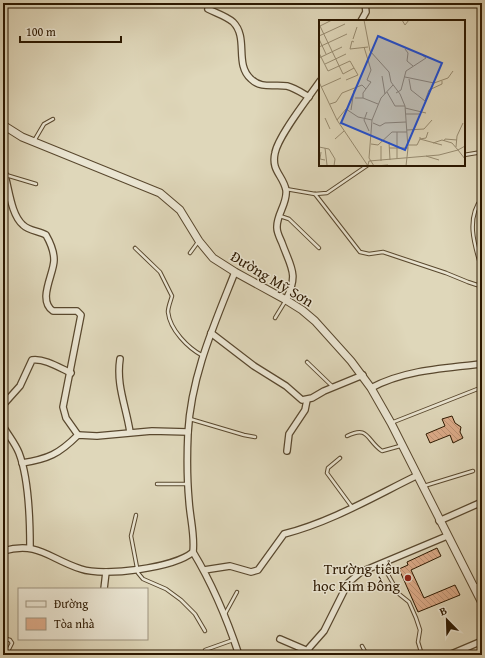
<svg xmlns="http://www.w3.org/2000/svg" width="485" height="658" viewBox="0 0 485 658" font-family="'Gentium Book Plus',serif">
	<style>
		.building { fill: url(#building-back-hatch); stroke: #2c1800 }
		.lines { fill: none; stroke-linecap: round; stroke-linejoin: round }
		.service-casing { stroke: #59482e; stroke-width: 4.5 }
		.minor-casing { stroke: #59482e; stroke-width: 8 }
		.tertiary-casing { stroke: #59482e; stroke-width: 9 }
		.service { stroke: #eae5d2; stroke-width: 2.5 }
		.minor { stroke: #eae5d2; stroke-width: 5.5 }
		.tertiary { stroke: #eae5d2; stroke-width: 7 }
		.poi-dot { fill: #8f2418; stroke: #eae5d2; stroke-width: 1.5 }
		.labels { text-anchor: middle; stroke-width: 3; stroke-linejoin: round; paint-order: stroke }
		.street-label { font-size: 15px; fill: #2c1800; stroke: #eae5d2 }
		.poi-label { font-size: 15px; fill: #2c1800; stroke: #eae5d2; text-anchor: end }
		.inset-road { fill: none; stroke: #978b70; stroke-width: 1 }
		.view { fill: #1d4ed8; fill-opacity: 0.15; stroke: #1d4ed8; stroke-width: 2 }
		.inset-edge { fill: none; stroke: #2c1800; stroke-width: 2 }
	</style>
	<defs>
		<pattern id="building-back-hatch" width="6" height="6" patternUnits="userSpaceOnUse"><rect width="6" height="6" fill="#dcab89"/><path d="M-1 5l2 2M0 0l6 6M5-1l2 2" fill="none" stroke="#bd9274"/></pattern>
	</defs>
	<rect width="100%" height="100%" fill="#dfd7ba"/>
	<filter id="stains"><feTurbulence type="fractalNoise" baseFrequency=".005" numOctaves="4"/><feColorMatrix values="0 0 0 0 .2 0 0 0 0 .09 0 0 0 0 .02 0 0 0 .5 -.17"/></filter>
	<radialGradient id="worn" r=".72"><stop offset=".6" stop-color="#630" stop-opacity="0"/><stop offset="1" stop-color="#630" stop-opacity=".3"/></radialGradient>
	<g class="building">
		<path d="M 452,416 L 455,423 L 461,427 L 460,432 L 463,438 L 453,443 L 450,435 L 430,443 L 426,434 L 445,426 L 442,419 Z"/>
		<path d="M 437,548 L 441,556 L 411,570 L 424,598 L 455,585 L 460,595 L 418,612 L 399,569 L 408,565 L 407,562 Z"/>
	</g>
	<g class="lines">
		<g class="service-casing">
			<g id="service">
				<path d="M 34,141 L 44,124 L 53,119"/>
				<path d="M 464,155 L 482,152"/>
				<path d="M 6,175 L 36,184"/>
				<path d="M 286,189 L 315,194 L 327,193 L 368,165"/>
				<path d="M 315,194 L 360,252 L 369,254 L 383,252 L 446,273 L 468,282 L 477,285 L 482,284"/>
				<path d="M 482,198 C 465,219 475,247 482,270"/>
				<path d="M 280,216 L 289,219 L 319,248"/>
				<path d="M 135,248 L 160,272 L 172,296 C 171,300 168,307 168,312 C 170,330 188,348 203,356"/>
				<path d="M 190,253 L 198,242"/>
				<path d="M 275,318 L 286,300"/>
				<path d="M 307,362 L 332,386"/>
				<path d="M 190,419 L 244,435 L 255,437"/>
				<path d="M 391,423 L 480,388"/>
				<path d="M 347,436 C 369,425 366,440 382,451 L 400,446"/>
				<path d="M 340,458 L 328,468 L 327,473 L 352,507"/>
				<path d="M 157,484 L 188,484"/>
				<path d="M 424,486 L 473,471"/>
				<path d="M 136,515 L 131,536 L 138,573 L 143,579 L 166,589 L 181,600 L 195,614 L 205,631"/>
				<path d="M 382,564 L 399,594 L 409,602 L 416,618 L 420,630 L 418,642 L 422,655"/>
				<path d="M 474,586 L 482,584"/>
				<path d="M 225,614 L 237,592"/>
				<path d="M 3,638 L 10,640 L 12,643 L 6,655"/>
				<path d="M 362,646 L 367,655"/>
				<path d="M 205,650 L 233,640"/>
			</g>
		</g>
		<g class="minor-casing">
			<g id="minor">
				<path d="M 208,9 C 216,13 226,16 233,22 C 249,38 234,64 251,79 C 261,89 274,84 287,86 C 295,88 302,93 309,97"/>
				<path d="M 361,21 L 366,12 L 365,3"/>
				<path d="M 3,169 C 9,185 10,214 23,225 C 29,231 39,231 46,235 C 50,242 54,251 54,260 C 54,274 37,300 53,311 L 77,311 L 81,315 L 63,407 L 66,418 L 78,435"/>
				<path d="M 286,300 C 299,274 291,268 282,243 C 280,238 277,233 277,228 C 276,215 288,203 286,190 C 283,175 271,171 275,153 C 278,136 309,97 320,81"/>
				<path d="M 211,333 L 254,366 L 286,386 L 302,400 L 312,398 L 324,391 L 363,375"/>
				<path d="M 120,359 C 116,385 126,406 130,432"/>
				<path d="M 371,388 C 404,370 445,368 482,364"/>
				<path d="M 3,405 L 20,386 L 32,360 C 44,358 60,368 71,373"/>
				<path d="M 3,426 C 8,435 15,443 19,453 C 29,479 30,519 30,547"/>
				<path d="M 287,451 L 289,434 L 305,410 L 307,400"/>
				<path d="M 22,463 C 48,459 59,454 78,435 L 97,436 L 152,431 L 188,432"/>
				<path d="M 439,521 L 482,502"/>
				<path d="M 3,551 C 39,541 49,559 81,569 C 104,577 174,568 193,552 C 195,535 190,518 189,501 C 187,479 187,455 188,433 C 191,376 214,325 235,272"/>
				<path d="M 193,552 C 213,585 227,619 239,655"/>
				<path d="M 204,570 L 230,566 L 251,572 L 258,570 L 284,534 C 331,522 373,497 416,476"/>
				<path d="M 104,589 L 106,572"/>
				<path d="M 280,639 L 308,651"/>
				<path d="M 308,655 L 309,648 L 324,631 L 348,583 L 361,572 L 447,536"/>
				<path d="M 449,655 L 482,641"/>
			</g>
		</g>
		<g class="tertiary-casing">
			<path id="tertiary" d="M 3,125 L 22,137 L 160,193 L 180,210 L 199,241 L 213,258 L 235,272 L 286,300 L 302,310 L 315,321 L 351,361 L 371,388 L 391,423 L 482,603"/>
		</g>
		<use href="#service" class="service"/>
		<use href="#minor" class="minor"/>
		<use href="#tertiary" class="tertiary"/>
	</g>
	<circle class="poi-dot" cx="408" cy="578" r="4"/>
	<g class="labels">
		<g class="street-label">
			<text transform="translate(272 279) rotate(31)" y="5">Đường Mỹ Sơn</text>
		</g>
		<g class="poi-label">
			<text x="400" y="574">Trường tiểu<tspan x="400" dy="17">học Kim Đồng</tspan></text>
		</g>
	</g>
	<g transform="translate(319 20)">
		<rect width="146" height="146" fill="#dfd7ba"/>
		<path class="inset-road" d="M 45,0 L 51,31 L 70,52 L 72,62 L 81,74 L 86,86 L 89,128 L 87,146M 83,0 L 86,5 L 90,0M 0,4 L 24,54 L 35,48M 1,6 L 13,0M 0,16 L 26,4M 0,19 L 7,34M 34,19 L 38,7M 35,22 L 33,21 L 31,29 L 49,27M 0,27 L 28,14M 86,29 L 89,33 L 88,41 L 94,46M 0,33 L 9,51 L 31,41 L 39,55 L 27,60M 0,38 L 23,27M 6,44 L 27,34M 63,56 L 66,74M 86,57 L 115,63 L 129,58 L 134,51M 90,59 L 92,70 L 106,81 L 110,70 L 123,64 L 123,61M 0,62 L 18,100 L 49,146M 2,67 L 22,58M 68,72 L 76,86 L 86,86M 77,73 L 82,70 L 87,51 L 107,38 L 103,35M 36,78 L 44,78 L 59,84M 44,78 L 44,73 L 52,62 L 48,60 L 52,50 L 45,27M 11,84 L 17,82 L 23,73 L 43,65 L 47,69M 86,88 L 107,93M 32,90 L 35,70M 48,92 L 45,100 L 50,111M 87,94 L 100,94M 6,98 L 11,109M 18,100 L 27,89 L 39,97 L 53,100M 54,103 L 61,106 L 66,103 L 87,102M 88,110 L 105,109 L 113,100M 78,112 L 78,139M 101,117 L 101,119 L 107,118 L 109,112M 16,119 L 25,111M 125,121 L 126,119 L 138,120M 70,122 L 71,140M 114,123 L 123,120 L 133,123 L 139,130 L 146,126M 52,124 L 59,125 L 73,112 L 88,112M 89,125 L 98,125 L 101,119 L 123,125M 62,126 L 62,141M 0,127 L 10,129 L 16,139 L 15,146M 137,127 L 138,116 L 144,103M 6,128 L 8,145M 70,128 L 89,128M 2,132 L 1,139 L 6,140M 107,136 L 120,140M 49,145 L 50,141 L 120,135 L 139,130 L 146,139M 55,146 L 50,138 L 53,100 L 62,78 L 74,65M 56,146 L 69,145"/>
		<path class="view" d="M 59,16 L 123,43 L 86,130 L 22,103 Z"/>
		<rect width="146" height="146" class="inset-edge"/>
	</g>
	<rect width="485" height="658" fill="none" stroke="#dfd7ba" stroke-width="16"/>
	<rect x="4" y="4" width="477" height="650" fill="none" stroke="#2c1800" stroke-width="2"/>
	<rect x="8" y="8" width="469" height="642" fill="none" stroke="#2c1800"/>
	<rect x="18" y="588" width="130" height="52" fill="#eae5d2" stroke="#9e937e"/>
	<rect x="26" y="601" width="20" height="6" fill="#eae5d2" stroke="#9e937e"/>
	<text x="54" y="608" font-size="12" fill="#2c1800">Đường</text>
	<rect x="26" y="618" width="20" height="12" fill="#dcab89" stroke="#9e937e"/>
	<text x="54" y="628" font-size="12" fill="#2c1800">Tòa nhà</text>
	<g transform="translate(447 620) rotate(337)" stroke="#eae5d2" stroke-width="3" paint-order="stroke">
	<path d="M0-3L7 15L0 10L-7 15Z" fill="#2c1800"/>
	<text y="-6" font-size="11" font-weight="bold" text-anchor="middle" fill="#2c1800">B</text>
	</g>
	<path d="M20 36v6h101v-6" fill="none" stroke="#2c1800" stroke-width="2"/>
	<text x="26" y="36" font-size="12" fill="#2c1800" stroke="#eae5d2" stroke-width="3" paint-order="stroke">100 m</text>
	<rect width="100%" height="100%" filter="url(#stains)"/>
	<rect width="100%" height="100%" fill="url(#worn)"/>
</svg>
